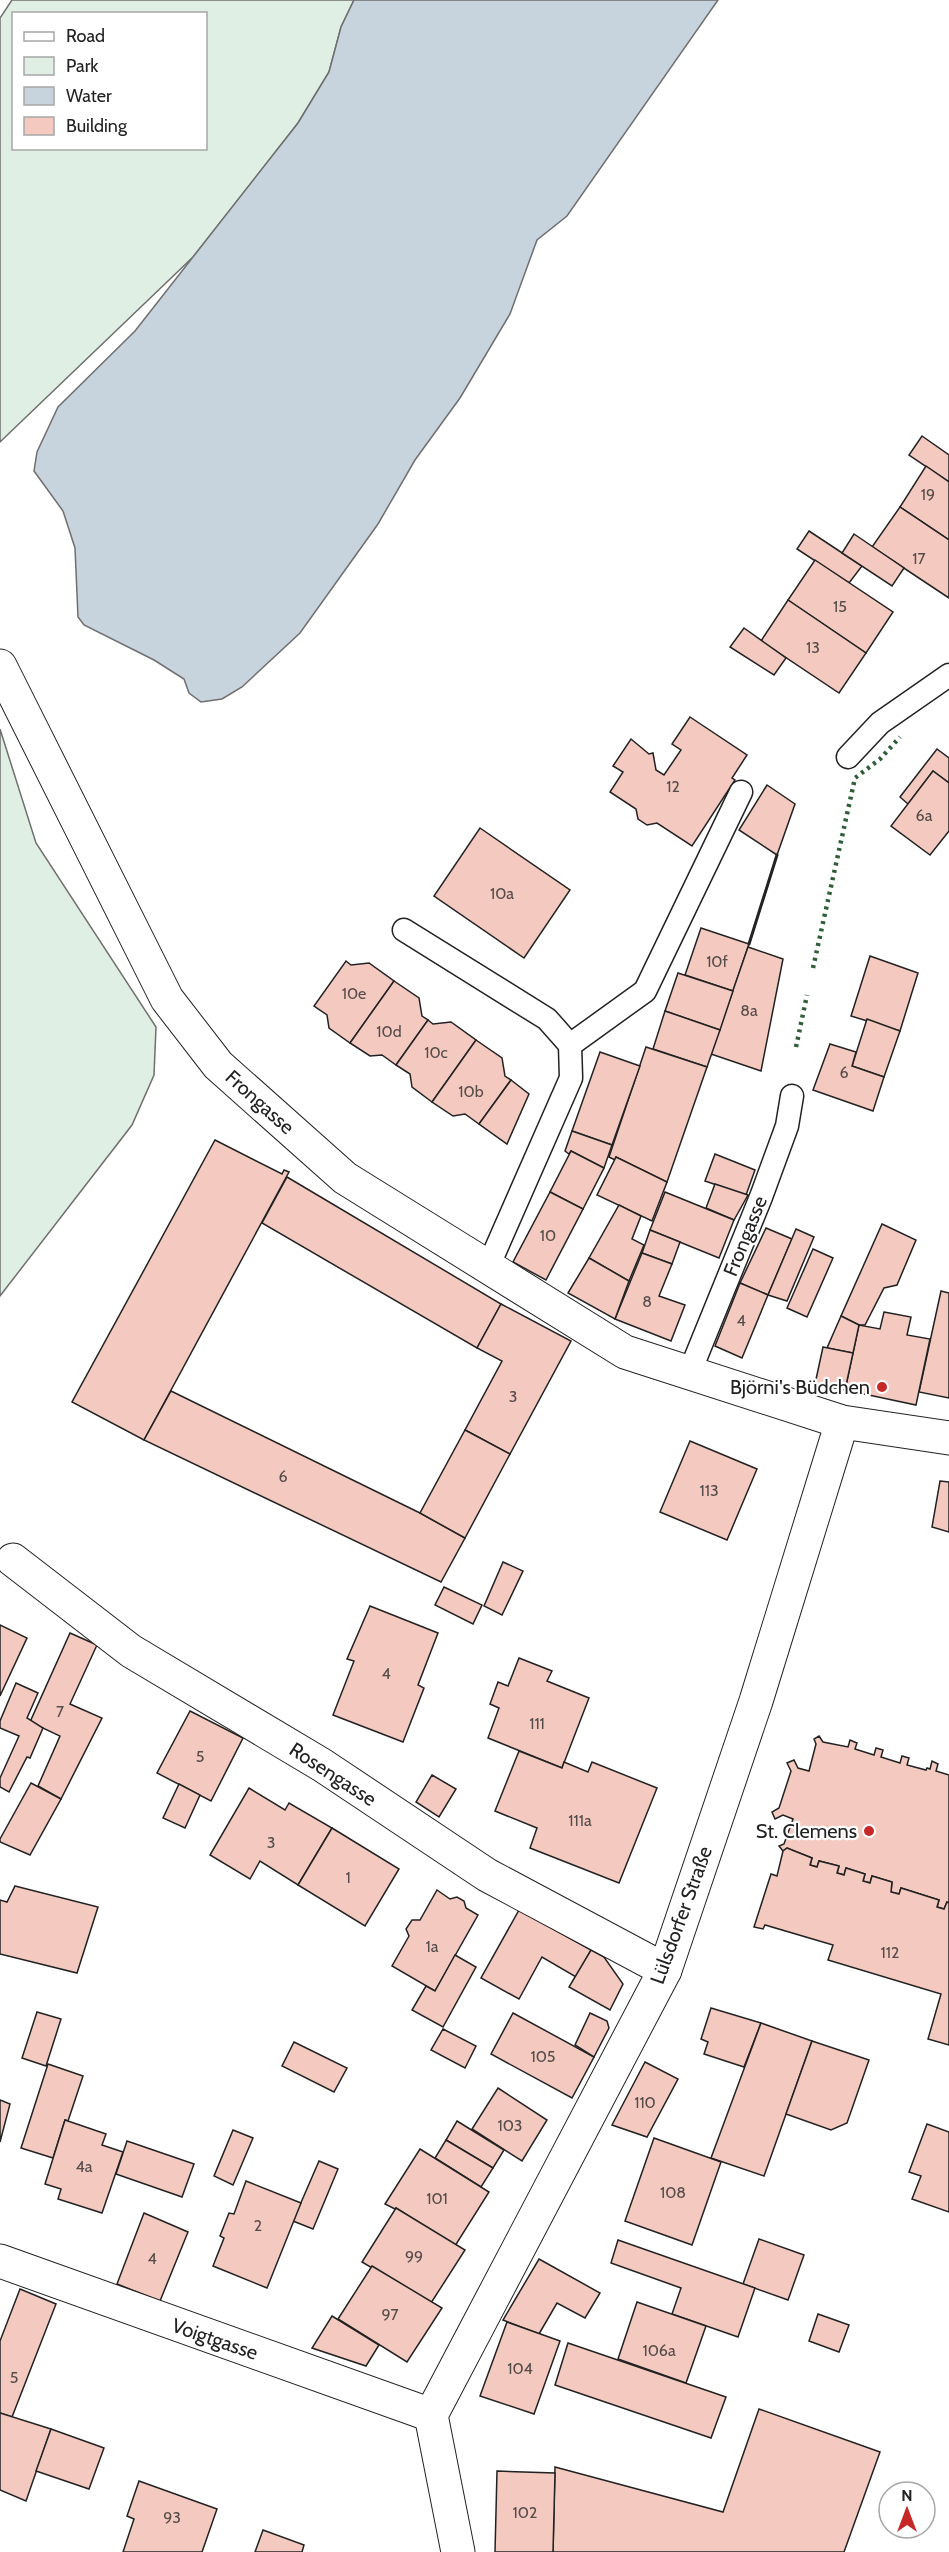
<svg xmlns="http://www.w3.org/2000/svg" width="949" height="2552" viewBox="0 0 949 2552" font-family="Cabin,sans-serif">
	<style>
		.green { fill: #e0efe3; stroke: #6f6f6f; stroke-width: 1.5; fill-rule: evenodd }
		.water { fill: #c7d3dd; stroke: #6f6f6f; stroke-width: 1.5 }
		.building { fill: #f3c9c0; stroke: #222; stroke-width: 1.5 }
		.lines { fill: none; stroke-linecap: round; stroke-linejoin: round }
		.service-casing { stroke: #222; stroke-width: 25 }
		.minor-casing { stroke: #222; stroke-width: 35 }
		.service { stroke: #fff; stroke-width: 22 }
		.minor { stroke: #fff; stroke-width: 33 }
		.hedge { stroke: #2f5e38; stroke-width: 4.5; stroke-dasharray: 3 4.5; stroke-linecap: butt }
		.wall { stroke: #222; stroke-width: 3 }
		.poi-dot { fill: #c62828; stroke: #fff; stroke-width: 2 }
		.labels { text-anchor: middle; stroke-width: 4.5; stroke-linejoin: round; paint-order: stroke }
		.number-label { font-size: 16px; fill: #564c4a }
		.street-label { font-size: 20px; fill: #222; stroke: #fff }
		.poi-label { font-size: 20px; fill: #222; stroke: #fff; text-anchor: end }
	</style>
	<rect width="100%" height="100%" fill="#fff"/>
	<g class="green">
		<path d="M 12,0 L 354,0 L 341,27 L 329,72 L 298,123 L 193,257 L 0,442 L 0,18 ZM 14,14 L 206,14 L 206,148 L 14,148 Z"/>
		<path d="M 0,729 L 36,843 L 156,1027 L 154,1075 L 132,1125 L 0,1296 Z"/>
	</g>
	<path class="water" d="M 354,0 L 718,0 L 567,216 L 537,240 L 510,314 L 460,398 L 415,460 L 378,524 L 300,633 L 242,687 L 222,699 L 201,702 L 189,693 L 184,679 L 154,660 L 84,625 L 78,617 L 75,548 L 63,511 L 34,471 L 37,452 L 58,407 L 135,331 L 298,123 L 329,72 L 341,27 Z"/>
	<g class="building">
		<path d="M 922,436 L 949,455 L 949,482 L 909,455 Z"/>
		<path d="M 926,466 L 949,482 L 949,540 L 900,507 Z"/>
		<path d="M 900,507 L 949,540 L 949,598 L 872,547 Z"/>
		<path d="M 809,531 L 862,566 L 849,583 L 797,549 Z"/>
		<path d="M 854,534 L 904,568 L 892,586 L 842,553 Z"/>
		<path d="M 815,560 L 893,612 L 866,653 L 788,600 Z"/>
		<path d="M 788,600 L 866,653 L 839,693 L 761,641 Z"/>
		<path d="M 744,628 L 786,658 L 774,675 L 730,647 Z"/>
		<path d="M 690,717 L 747,755 L 732,778 L 735,780 L 692,846 L 657,823 L 647,825 L 638,819 L 636,809 L 610,792 L 623,772 L 613,766 L 631,739 L 649,754 L 653,753 L 656,770 L 664,775 L 681,750 L 672,744 Z"/>
		<path d="M 937,749 L 949,758 L 949,783 L 933,771 L 908,804 L 900,797 Z"/>
		<path d="M 933,771 L 949,783 L 949,831 L 930,855 L 891,826 Z"/>
		<path d="M 767,785 L 795,804 L 777,855 L 739,830 Z"/>
		<path d="M 480,828 L 570,890 L 524,958 L 434,896 Z"/>
		<path d="M 701,928 L 749,944 L 733,991 L 685,975 Z"/>
		<path d="M 748,947 L 783,959 L 761,1071 L 711,1054 Z"/>
		<path d="M 870,956 L 918,973 L 900,1031 L 851,1016 Z"/>
		<path d="M 346,961 L 351,965 L 369,963 L 394,981 L 350,1043 L 329,1028 L 327,1015 L 314,1006 Z"/>
		<path d="M 678,973 L 733,991 L 720,1030 L 665,1011 Z"/>
		<path d="M 394,981 L 419,998 L 422,1016 L 428,1020 L 396,1065 L 382,1055 L 370,1056 L 350,1043 Z"/>
		<path d="M 665,1011 L 720,1030 L 707,1067 L 653,1049 Z"/>
		<path d="M 867,1019 L 900,1031 L 884,1077 L 852,1066 Z"/>
		<path d="M 428,1020 L 433,1024 L 451,1022 L 476,1040 L 432,1102 L 412,1087 L 410,1074 L 396,1065 Z"/>
		<path d="M 476,1040 L 502,1058 L 505,1076 L 511,1080 L 479,1124 L 465,1114 L 453,1116 L 432,1102 Z"/>
		<path d="M 830,1044 L 856,1052 L 852,1066 L 884,1077 L 873,1111 L 813,1090 Z"/>
		<path d="M 646,1047 L 707,1067 L 667,1182 L 616,1157 L 615,1160 L 609,1157 Z"/>
		<path d="M 600,1052 L 640,1066 L 612,1145 L 572,1131 Z"/>
		<path d="M 511,1080 L 529,1094 L 507,1144 L 479,1124 Z"/>
		<path d="M 572,1131 L 612,1145 L 604,1168 L 571,1151 L 569,1154 L 565,1151 Z"/>
		<path d="M 215,1140 L 282,1174 L 284,1170 L 289,1172 L 144,1440 L 72,1402 Z"/>
		<path d="M 571,1151 L 604,1168 L 583,1209 L 550,1192 Z"/>
		<path d="M 715,1154 L 755,1170 L 746,1195 L 705,1181 Z"/>
		<path d="M 616,1157 L 667,1182 L 652,1221 L 597,1195 Z"/>
		<path d="M 287,1177 L 501,1304 L 477,1348 L 262,1223 Z"/>
		<path d="M 715,1184 L 748,1195 L 734,1220 L 706,1208 Z"/>
		<path d="M 550,1192 L 583,1209 L 546,1280 L 513,1262 Z"/>
		<path d="M 665,1192 L 734,1220 L 719,1258 L 650,1230 Z"/>
		<path d="M 619,1205 L 641,1216 L 632,1239 L 644,1245 L 629,1281 L 589,1258 Z"/>
		<path d="M 882,1224 L 916,1240 L 897,1285 L 884,1288 L 865,1325 L 859,1325 L 841,1316 Z"/>
		<path d="M 766,1228 L 792,1239 L 768,1295 L 740,1283 Z"/>
		<path d="M 796,1229 L 814,1237 L 787,1301 L 768,1295 Z"/>
		<path d="M 650,1230 L 680,1242 L 672,1264 L 642,1253 Z"/>
		<path d="M 813,1249 L 833,1258 L 807,1317 L 787,1308 Z"/>
		<path d="M 642,1253 L 672,1264 L 659,1296 L 685,1305 L 671,1341 L 615,1319 Z"/>
		<path d="M 589,1258 L 629,1281 L 615,1319 L 568,1293 Z"/>
		<path d="M 740,1283 L 768,1295 L 742,1358 L 715,1346 Z"/>
		<path d="M 941,1291 L 949,1293 L 949,1398 L 919,1392 Z"/>
		<path d="M 501,1304 L 571,1341 L 510,1454 L 465,1430 L 502,1361 L 477,1348 Z"/>
		<path d="M 884,1312 L 911,1317 L 907,1335 L 930,1339 L 916,1405 L 845,1390 L 859,1325 L 880,1329 Z"/>
		<path d="M 841,1316 L 859,1325 L 853,1353 L 827,1348 Z"/>
		<path d="M 823,1347 L 853,1353 L 845,1390 L 815,1384 Z"/>
		<path d="M 171,1391 L 420,1513 L 465,1538 L 441,1582 L 144,1440 Z"/>
		<path d="M 465,1430 L 510,1454 L 465,1538 L 420,1513 Z"/>
		<path d="M 690,1441 L 757,1469 L 727,1540 L 660,1512 Z"/>
		<path d="M 940,1481 L 949,1482 L 949,1532 L 932,1527 Z"/>
		<path d="M 503,1562 L 523,1571 L 502,1615 L 484,1606 Z"/>
		<path d="M 444,1587 L 482,1605 L 473,1624 L 435,1605 Z"/>
		<path d="M 370,1606 L 438,1633 L 418,1685 L 424,1688 L 403,1742 L 333,1715 L 354,1661 L 347,1659 Z"/>
		<path d="M 0,1625 L 27,1638 L 0,1696 Z"/>
		<path d="M 70,1633 L 97,1645 L 70,1704 L 102,1718 L 61,1799 L 38,1786 L 60,1736 L 30,1722 Z"/>
		<path d="M 519,1658 L 552,1671 L 547,1681 L 589,1698 L 562,1768 L 488,1738 L 499,1708 L 490,1704 L 498,1682 L 508,1686 Z"/>
		<path d="M 16,1683 L 38,1693 L 27,1718 L 43,1728 L 30,1758 L 27,1757 L 9,1792 L 0,1787 L 0,1778 L 19,1736 L 0,1728 L 0,1721 Z"/>
		<path d="M 190,1711 L 243,1738 L 211,1801 L 157,1773 Z"/>
		<path d="M 819,1736 L 823,1742 L 848,1747 L 850,1740 L 857,1743 L 855,1749 L 874,1755 L 876,1748 L 883,1750 L 881,1757 L 900,1763 L 902,1756 L 909,1758 L 907,1765 L 926,1770 L 927,1768 L 930,1769 L 932,1761 L 938,1764 L 936,1771 L 949,1775 L 949,1903 L 947,1902 L 944,1909 L 937,1907 L 939,1900 L 901,1888 L 899,1894 L 891,1892 L 892,1882 L 872,1876 L 870,1883 L 863,1881 L 865,1874 L 846,1868 L 844,1875 L 837,1873 L 839,1866 L 819,1861 L 817,1867 L 810,1865 L 812,1858 L 787,1848 L 783,1851 L 779,1846 L 784,1844 L 793,1819 L 783,1815 L 775,1819 L 772,1812 L 779,1808 L 791,1771 L 787,1763 L 794,1760 L 798,1768 L 809,1771 L 816,1744 L 814,1739 Z"/>
		<path d="M 519,1751 L 562,1768 L 564,1762 L 588,1772 L 592,1762 L 657,1788 L 619,1883 L 530,1848 L 537,1828 L 495,1811 Z"/>
		<path d="M 432,1775 L 456,1789 L 439,1817 L 416,1802 Z"/>
		<path d="M 31,1783 L 61,1799 L 30,1855 L 0,1842 L 0,1839 Z"/>
		<path d="M 179,1784 L 200,1795 L 185,1828 L 163,1818 Z"/>
		<path d="M 249,1788 L 285,1810 L 289,1803 L 332,1828 L 298,1885 L 260,1861 L 250,1879 L 210,1855 Z"/>
		<path d="M 332,1828 L 399,1869 L 365,1926 L 298,1885 Z"/>
		<path d="M 787,1848 L 812,1858 L 810,1865 L 817,1867 L 819,1861 L 839,1866 L 837,1873 L 844,1875 L 846,1868 L 865,1874 L 863,1881 L 870,1883 L 872,1876 L 892,1882 L 891,1892 L 899,1894 L 901,1888 L 939,1900 L 937,1907 L 944,1909 L 947,1902 L 949,1903 L 949,2045 L 928,2039 L 941,1994 L 828,1960 L 833,1945 L 765,1925 L 763,1929 L 754,1927 L 771,1874 L 777,1876 L 783,1851 Z"/>
		<path d="M 15,1886 L 98,1907 L 77,1973 L 0,1954 L 0,1900 L 7,1902 Z"/>
		<path d="M 437,1890 L 450,1899 L 457,1897 L 464,1901 L 466,1908 L 478,1915 L 435,1991 L 392,1966 L 409,1936 L 406,1929 L 412,1920 L 420,1920 Z"/>
		<path d="M 519,1910 L 591,1950 L 576,1977 L 542,1957 L 519,1999 L 481,1978 Z"/>
		<path d="M 591,1950 L 604,1957 L 623,1984 L 610,2010 L 569,1987 Z"/>
		<path d="M 455,1955 L 476,1967 L 443,2027 L 412,2010 L 426,1986 L 435,1991 Z"/>
		<path d="M 711,2008 L 761,2023 L 744,2067 L 704,2054 L 708,2042 L 701,2039 Z"/>
		<path d="M 37,2012 L 61,2019 L 46,2066 L 22,2058 Z"/>
		<path d="M 513,2013 L 594,2057 L 572,2098 L 491,2054 Z"/>
		<path d="M 590,2013 L 607,2021 L 609,2028 L 594,2057 L 575,2045 Z"/>
		<path d="M 761,2023 L 812,2041 L 764,2176 L 711,2158 Z"/>
		<path d="M 443,2029 L 476,2046 L 465,2068 L 431,2050 Z"/>
		<path d="M 812,2041 L 869,2060 L 847,2123 L 831,2130 L 786,2114 Z"/>
		<path d="M 294,2042 L 347,2068 L 334,2092 L 282,2066 Z"/>
		<path d="M 645,2062 L 678,2079 L 647,2137 L 612,2125 Z"/>
		<path d="M 48,2064 L 83,2076 L 68,2121 L 65,2120 L 53,2158 L 21,2148 Z"/>
		<path d="M 498,2088 L 547,2120 L 522,2161 L 472,2129 Z"/>
		<path d="M 0,2100 L 10,2104 L 0,2142 Z"/>
		<path d="M 65,2120 L 106,2134 L 102,2145 L 123,2152 L 102,2213 L 58,2199 L 61,2189 L 45,2184 Z"/>
		<path d="M 457,2121 L 504,2150 L 493,2168 L 446,2140 Z"/>
		<path d="M 927,2124 L 949,2132 L 949,2212 L 912,2199 L 921,2176 L 909,2172 Z"/>
		<path d="M 233,2130 L 253,2138 L 233,2185 L 214,2176 Z"/>
		<path d="M 654,2138 L 721,2162 L 692,2245 L 625,2221 Z"/>
		<path d="M 446,2140 L 493,2168 L 481,2187 L 435,2158 Z"/>
		<path d="M 127,2141 L 194,2164 L 182,2197 L 116,2174 Z"/>
		<path d="M 420,2149 L 489,2192 L 455,2246 L 396,2208 L 395,2209 L 385,2204 Z"/>
		<path d="M 319,2161 L 338,2169 L 313,2229 L 293,2221 Z"/>
		<path d="M 246,2181 L 301,2203 L 267,2288 L 213,2266 L 224,2238 L 220,2236 L 229,2213 L 234,2214 Z"/>
		<path d="M 396,2208 L 465,2250 L 431,2303 L 362,2262 Z"/>
		<path d="M 144,2213 L 188,2232 L 160,2301 L 117,2284 Z"/>
		<path d="M 759,2239 L 804,2255 L 788,2300 L 743,2284 Z"/>
		<path d="M 618,2240 L 755,2288 L 738,2337 L 672,2314 L 681,2288 L 611,2263 Z"/>
		<path d="M 539,2259 L 600,2293 L 585,2318 L 557,2303 L 539,2334 L 503,2320 Z"/>
		<path d="M 372,2266 L 442,2308 L 407,2362 L 338,2319 Z"/>
		<path d="M 20,2289 L 56,2304 L 12,2417 L 0,2413 L 0,2341 Z"/>
		<path d="M 637,2302 L 706,2326 L 686,2383 L 618,2359 Z"/>
		<path d="M 818,2314 L 849,2325 L 839,2352 L 809,2341 Z"/>
		<path d="M 332,2316 L 379,2345 L 366,2366 L 312,2348 Z"/>
		<path d="M 507,2322 L 560,2341 L 534,2414 L 480,2396 Z"/>
		<path d="M 568,2343 L 726,2397 L 711,2438 L 555,2385 Z"/>
		<path d="M 759,2409 L 880,2452 L 844,2552 L 553,2552 L 555,2467 L 723,2512 Z"/>
		<path d="M 0,2413 L 51,2429 L 26,2501 L 0,2490 Z"/>
		<path d="M 51,2429 L 104,2448 L 89,2489 L 36,2471 Z"/>
		<path d="M 497,2471 L 555,2473 L 553,2552 L 495,2552 Z"/>
		<path d="M 139,2481 L 217,2509 L 202,2552 L 123,2552 L 134,2519 L 127,2516 Z"/>
		<path d="M 263,2530 L 304,2545 L 302,2552 L 255,2552 Z"/>
	</g>
	<g class="lines">
		<g class="service-casing">
			<g id="service">
				<path d="M 848,757 L 880,723 L 949,675"/>
				<path d="M 404,930 L 547,1019 L 570,1045 L 571,1078 L 488,1267"/>
				<path d="M 570,1045 L 645,991 L 741,792"/>
				<path d="M 689,1374 L 761,1197 L 787,1126 L 792,1096"/>
			</g>
		</g>
		<g class="minor-casing">
			<g id="minor">
				<path d="M 0,666 L 167,999 L 218,1065 L 345,1178 L 625,1352 L 842,1422 L 949,1438"/>
				<path d="M 13,1560 L 131,1651 L 322,1765 L 487,1875 L 665,1970"/>
				<path d="M 0,2261 L 431,2415"/>
				<path d="M 458,2552 L 431,2415 L 665,1970 L 756,1701 L 842,1422"/>
			</g>
		</g>
		<use href="#service" class="service"/>
		<use href="#minor" class="minor"/>
		<g class="hedge">
			<path d="M 813,968 L 855,778 L 880,759 L 900,737"/>
			<path d="M 796,1047 L 807,995"/>
		</g>
		<path class="wall" d="M 749,944 L 777,855"/>
	</g>
	<g class="poi-dot">
		<circle cx="882" cy="1387" r="6"/>
		<circle cx="869" cy="1831" r="6"/>
	</g>
	<g class="labels">
		<g class="number-label">
			<text x="928" y="500">19</text>
			<text x="919" y="564">17</text>
			<text x="840" y="612">15</text>
			<text x="813" y="653">13</text>
			<text x="673" y="792">12</text>
			<text x="924" y="821">6a</text>
			<text x="502" y="899">10a</text>
			<text x="717" y="967">10f</text>
			<text x="354" y="999">10e</text>
			<text x="749" y="1016">8a</text>
			<text x="389" y="1037">10d</text>
			<text x="436" y="1058">10c</text>
			<text x="844" y="1078">6</text>
			<text x="471" y="1097">10b</text>
			<text x="548" y="1241">10</text>
			<text x="647" y="1307">8</text>
			<text x="741" y="1326">4</text>
			<text x="513" y="1402">3</text>
			<text x="283" y="1482">6</text>
			<text x="709" y="1496">113</text>
			<text x="386" y="1679">4</text>
			<text x="60" y="1717">7</text>
			<text x="537" y="1729">111</text>
			<text x="200" y="1762">5</text>
			<text x="580" y="1826">111a</text>
			<text x="271" y="1848">3</text>
			<text x="348" y="1883">1</text>
			<text x="432" y="1952">1a</text>
			<text x="890" y="1958">112</text>
			<text x="543" y="2062">105</text>
			<text x="645" y="2108">110</text>
			<text x="510" y="2131">103</text>
			<text x="84" y="2172">4a</text>
			<text x="673" y="2198">108</text>
			<text x="437" y="2204">101</text>
			<text x="258" y="2231">2</text>
			<text x="414" y="2262">99</text>
			<text x="152" y="2264">4</text>
			<text x="390" y="2320">97</text>
			<text x="659" y="2356">106a</text>
			<text x="520" y="2374">104</text>
			<text x="14" y="2383">5</text>
			<text x="525" y="2518">102</text>
			<text x="172" y="2523">93</text>
		</g>
		<g class="street-label">
			<text transform="translate(260 1102) rotate(42)" y="7">Frongasse</text>
			<text transform="translate(745 1236) rotate(-68)" y="7">Frongasse</text>
			<text transform="translate(333 1774) rotate(33)" y="7">Rosengasse</text>
			<text transform="translate(681 1915) rotate(-70)" y="7">Lülsdorfer Straße</text>
			<text transform="translate(215 2339) rotate(19)" y="7">Voigtgasse</text>
		</g>
		<g class="poi-label">
			<text x="870" y="1394">Björni's Büdchen</text>
			<text x="857" y="1838">St. Clemens</text>
		</g>
	</g>
	<rect x="12" y="12" width="195" height="138" fill="#ffffff" stroke="#a7a7a7" stroke-width="1.5"/>
	<rect x="24" y="32" width="30" height="9" fill="#ffffff" stroke="#a7a7a7" stroke-width="1.5"/>
	<text x="66" y="42" font-size="18" fill="#222222">Road</text>
	<rect x="24" y="57" width="30" height="18" fill="#e0efe3" stroke="#a7a7a7" stroke-width="1.5"/>
	<text x="66" y="72" font-size="18" fill="#222222">Park</text>
	<rect x="24" y="87" width="30" height="18" fill="#c7d3dd" stroke="#a7a7a7" stroke-width="1.5"/>
	<text x="66" y="102" font-size="18" fill="#222222">Water</text>
	<rect x="24" y="117" width="30" height="18" fill="#f3c9c0" stroke="#a7a7a7" stroke-width="1.5"/>
	<text x="66" y="132" font-size="18" fill="#222222">Building</text>
	<g transform="translate(907 2510)"><circle r="28" fill="#ffffff" stroke="#a7a7a7" stroke-width="1.5"/>
	<path d="M0-4.5L10 22L0 15L-10 22Z" fill="#c62828"/>
	<text y="-9" font-size="16" font-weight="bold" text-anchor="middle" fill="#222222">N</text>
	</g>
</svg>
